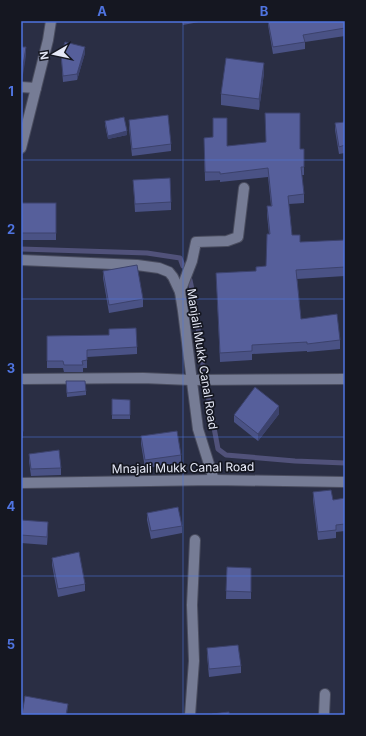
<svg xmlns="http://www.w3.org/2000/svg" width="366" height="736" viewBox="0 0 366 736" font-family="Inter,sans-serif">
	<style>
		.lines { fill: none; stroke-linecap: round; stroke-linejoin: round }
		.stream { stroke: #51527a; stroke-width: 5 }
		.minor-casing { stroke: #4a4d5f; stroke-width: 12 }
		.tertiary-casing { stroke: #4a4d5f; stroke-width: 12 }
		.minor { stroke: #767c95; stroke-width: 10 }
		.tertiary { stroke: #767c95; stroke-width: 10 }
		.wall { fill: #4a5285 }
		.shaded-wall { fill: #3c426c }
		.building { fill: #565f9b; stroke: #3c426c }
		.grid { fill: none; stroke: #4f74e0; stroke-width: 1; stroke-opacity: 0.55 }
		.labels { text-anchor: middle; stroke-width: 3.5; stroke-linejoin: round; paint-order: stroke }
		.street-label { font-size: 12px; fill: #e5e8f6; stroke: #151721 }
		.neatline { fill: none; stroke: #4f74e0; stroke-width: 1.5 }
		.grid-label { font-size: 13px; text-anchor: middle; font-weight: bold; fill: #4f74e0 }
	</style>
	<rect width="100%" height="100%" fill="#2a2e44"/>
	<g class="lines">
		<g class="stream">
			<path d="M 21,249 L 147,253 L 180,258 L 183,266"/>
			<path d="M 190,280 L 195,304 L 204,373"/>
			<path d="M 206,385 L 218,449 L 226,455 L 295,461 L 345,463"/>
		</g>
		<g class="minor-casing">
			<g id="minor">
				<path d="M 21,87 L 36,88"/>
				<path d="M 21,260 L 137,265 L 159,268 L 169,272 L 173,277 L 180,292 L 183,311 L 198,429 L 214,480"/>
				<path d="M 180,292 L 192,261 L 196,242 L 227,241 L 238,237 L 244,188"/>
				<path d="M 21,379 L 143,378 L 191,380 L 345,379"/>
				<path d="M 21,483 L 214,480 L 345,482"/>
				<path d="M 190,715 L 194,661 L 192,605 L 195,540"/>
				<path d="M 324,715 L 325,694"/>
			</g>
		</g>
		<g class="tertiary-casing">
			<path id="tertiary" d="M 21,148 L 48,40 L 51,21"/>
		</g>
		<use href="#minor" class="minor"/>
		<use href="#tertiary" class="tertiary"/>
	</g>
	<g class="wall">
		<path d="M 182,21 L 204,21 L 183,25 Z"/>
		<path d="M 268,21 L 345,21 L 345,36 L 305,42 L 305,49 L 273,54 L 268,25 Z"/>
		<path d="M 85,53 L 77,80 L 63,82 L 61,54 Z"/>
		<path d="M 264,73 L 259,110 L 221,105 L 221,94 Z"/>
		<path d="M 129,120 L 171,144 L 171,151 L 132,156 L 129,128 Z"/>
		<path d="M 105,121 L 127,135 L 108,139 L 105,125 Z"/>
		<path d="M 345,122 L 345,153 L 339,154 L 335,130 L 335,123 Z"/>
		<path d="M 213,137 L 227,146 L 300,149 L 304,167 L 304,175 L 302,175 L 304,194 L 304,203 L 289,204 L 292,235 L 300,242 L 345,252 L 345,276 L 297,279 L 301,319 L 340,340 L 340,349 L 307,352 L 307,351 L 252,354 L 252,360 L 220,362 L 216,273 L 256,271 L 256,267 L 266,266 L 269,234 L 267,215 L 267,206 L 271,206 L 268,177 L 220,182 L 220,180 L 205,181 L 204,138 Z"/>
		<path d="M 133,180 L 171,202 L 171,210 L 135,212 Z"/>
		<rect x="21" y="203" width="35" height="37"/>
		<path d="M 103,271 L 143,299 L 143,307 L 109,313 L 103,278 Z"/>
		<path d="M 109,329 L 137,347 L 137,354 L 87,357 L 87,368 L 83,368 L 83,372 L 64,372 L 63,368 L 47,368 L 47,336 L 109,335 Z"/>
		<path d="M 66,381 L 86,391 L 86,395 L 67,397 Z"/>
		<rect x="21" y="385" width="2" height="53"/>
		<path d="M 112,399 L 130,400 L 130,419 L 112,419 Z"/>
		<path d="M 279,414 L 258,441 L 234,422 L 234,415 Z"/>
		<path d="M 141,436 L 181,455 L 181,463 L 145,468 L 141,444 Z"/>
		<path d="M 29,454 L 61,468 L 61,475 L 31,476 L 29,461 Z"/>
		<path d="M 313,492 L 333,500 L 345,498 L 345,531 L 336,532 L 336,538 L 318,540 L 313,500 Z"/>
		<path d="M 147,513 L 182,526 L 182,533 L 151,539 L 147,520 Z"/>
		<path d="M 21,520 L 48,530 L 47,545 L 21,543 Z"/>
		<path d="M 52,558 L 85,584 L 85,591 L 58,597 L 52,565 Z"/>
		<path d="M 227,567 L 251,568 L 251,599 L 226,599 Z"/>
		<path d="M 207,648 L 241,666 L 241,673 L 209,677 L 207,655 Z"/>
	</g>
	<g class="shaded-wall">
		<path d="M 26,47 L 26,56 L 22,81 L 21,81 L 21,72 Z"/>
		<path d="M 85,47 L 85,53 L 77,80 L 77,74 Z"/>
		<path d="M 264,63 L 264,73 L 259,110 L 259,99 Z"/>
		<path d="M 127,131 L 127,135 L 108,139 L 108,136 Z"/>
		<path d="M 279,406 L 279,414 L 258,441 L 258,434 Z"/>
		<path d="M 48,522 L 48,530 L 47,545 L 47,537 Z"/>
		<path d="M 68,704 L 67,715 L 66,715 Z"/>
	</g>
	<g class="building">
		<path d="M 268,21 L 345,21 L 345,28 L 303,35 L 305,42 L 273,47 Z"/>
		<path d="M 65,42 L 85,47 L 77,74 L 63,76 L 61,54 Z"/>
		<path d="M 21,47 L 26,47 L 22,72 L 21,72 Z"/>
		<path d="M 226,58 L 264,63 L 259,99 L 221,94 Z"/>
		<path d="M 265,113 L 300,113 L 300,149 L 304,149 L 304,167 L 301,167 L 304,194 L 288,196 L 292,235 L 300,235 L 300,242 L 344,240 L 345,267 L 296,270 L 301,319 L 337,314 L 340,340 L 307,344 L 307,342 L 252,345 L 252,351 L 220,353 L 216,273 L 256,271 L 256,267 L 266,266 L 267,234 L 270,234 L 267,206 L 272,206 L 268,168 L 220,174 L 220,172 L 205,172 L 204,138 L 213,137 L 213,118 L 227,118 L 227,146 L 266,142 Z"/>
		<path d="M 168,115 L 171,144 L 132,149 L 129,120 Z"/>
		<path d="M 124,117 L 127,131 L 108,136 L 105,121 Z"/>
		<path d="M 345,122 L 345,145 L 339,147 L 335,123 Z"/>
		<path d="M 170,178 L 171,202 L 135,204 L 133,180 Z"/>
		<rect x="21" y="203" width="35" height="30"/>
		<path d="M 137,265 L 143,299 L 109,305 L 103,271 Z"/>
		<path d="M 136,328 L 137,347 L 87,350 L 87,360 L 82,361 L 83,365 L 64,365 L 63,361 L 47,361 L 47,336 L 109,335 L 109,329 Z"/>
		<path d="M 66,381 L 85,381 L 86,391 L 67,393 Z"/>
		<rect x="21" y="385" width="2" height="46"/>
		<path d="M 255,387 L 279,406 L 258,434 L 234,415 Z"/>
		<path d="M 112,399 L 130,400 L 130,415 L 112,415 Z"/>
		<path d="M 177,431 L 181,455 L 145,460 L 141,436 Z"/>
		<path d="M 59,450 L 61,468 L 31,469 L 29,454 Z"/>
		<path d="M 331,490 L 333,500 L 345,498 L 345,524 L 336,525 L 336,530 L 318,532 L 313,492 Z"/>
		<path d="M 178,507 L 182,526 L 151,531 L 147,513 Z"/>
		<path d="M 21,520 L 48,522 L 47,537 L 21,535 Z"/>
		<path d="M 79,552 L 85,584 L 58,589 L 52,558 Z"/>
		<path d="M 227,567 L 251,568 L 251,592 L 226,591 Z"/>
		<path d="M 238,645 L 241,666 L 209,669 L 207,648 Z"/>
		<path d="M 25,696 L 68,704 L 66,715 L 22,715 Z"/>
		<path d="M 229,712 L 229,715 L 212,715 L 212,714 Z"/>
		<path d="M 341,713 L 345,714 L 345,715 L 341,715 Z"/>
	</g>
	<path class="grid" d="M 183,21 L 183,715M 21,160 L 345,160M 21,299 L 345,299M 21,437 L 345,437M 21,576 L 345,576"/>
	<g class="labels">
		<g class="street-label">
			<text transform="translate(202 359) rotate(81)" y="4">Manjali Mukk Canal Road</text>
			<text transform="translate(183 468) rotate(-1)" y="4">Mnajali Mukk Canal Road</text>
		</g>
	</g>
	<rect width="366" height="736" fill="none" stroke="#151721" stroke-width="44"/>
	<g transform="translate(54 54) rotate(261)" stroke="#151721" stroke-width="3" paint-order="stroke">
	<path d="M0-3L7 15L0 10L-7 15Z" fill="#e5e8f6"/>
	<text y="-6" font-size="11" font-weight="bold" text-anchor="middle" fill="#e5e8f6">N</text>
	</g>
	<rect x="22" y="22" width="322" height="692" class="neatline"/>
	<g class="grid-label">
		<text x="102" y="16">A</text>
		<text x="264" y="16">B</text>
		<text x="11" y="96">1</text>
		<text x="11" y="234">2</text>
		<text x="11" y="373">3</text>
		<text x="11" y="511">4</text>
		<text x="11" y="649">5</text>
	</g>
</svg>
